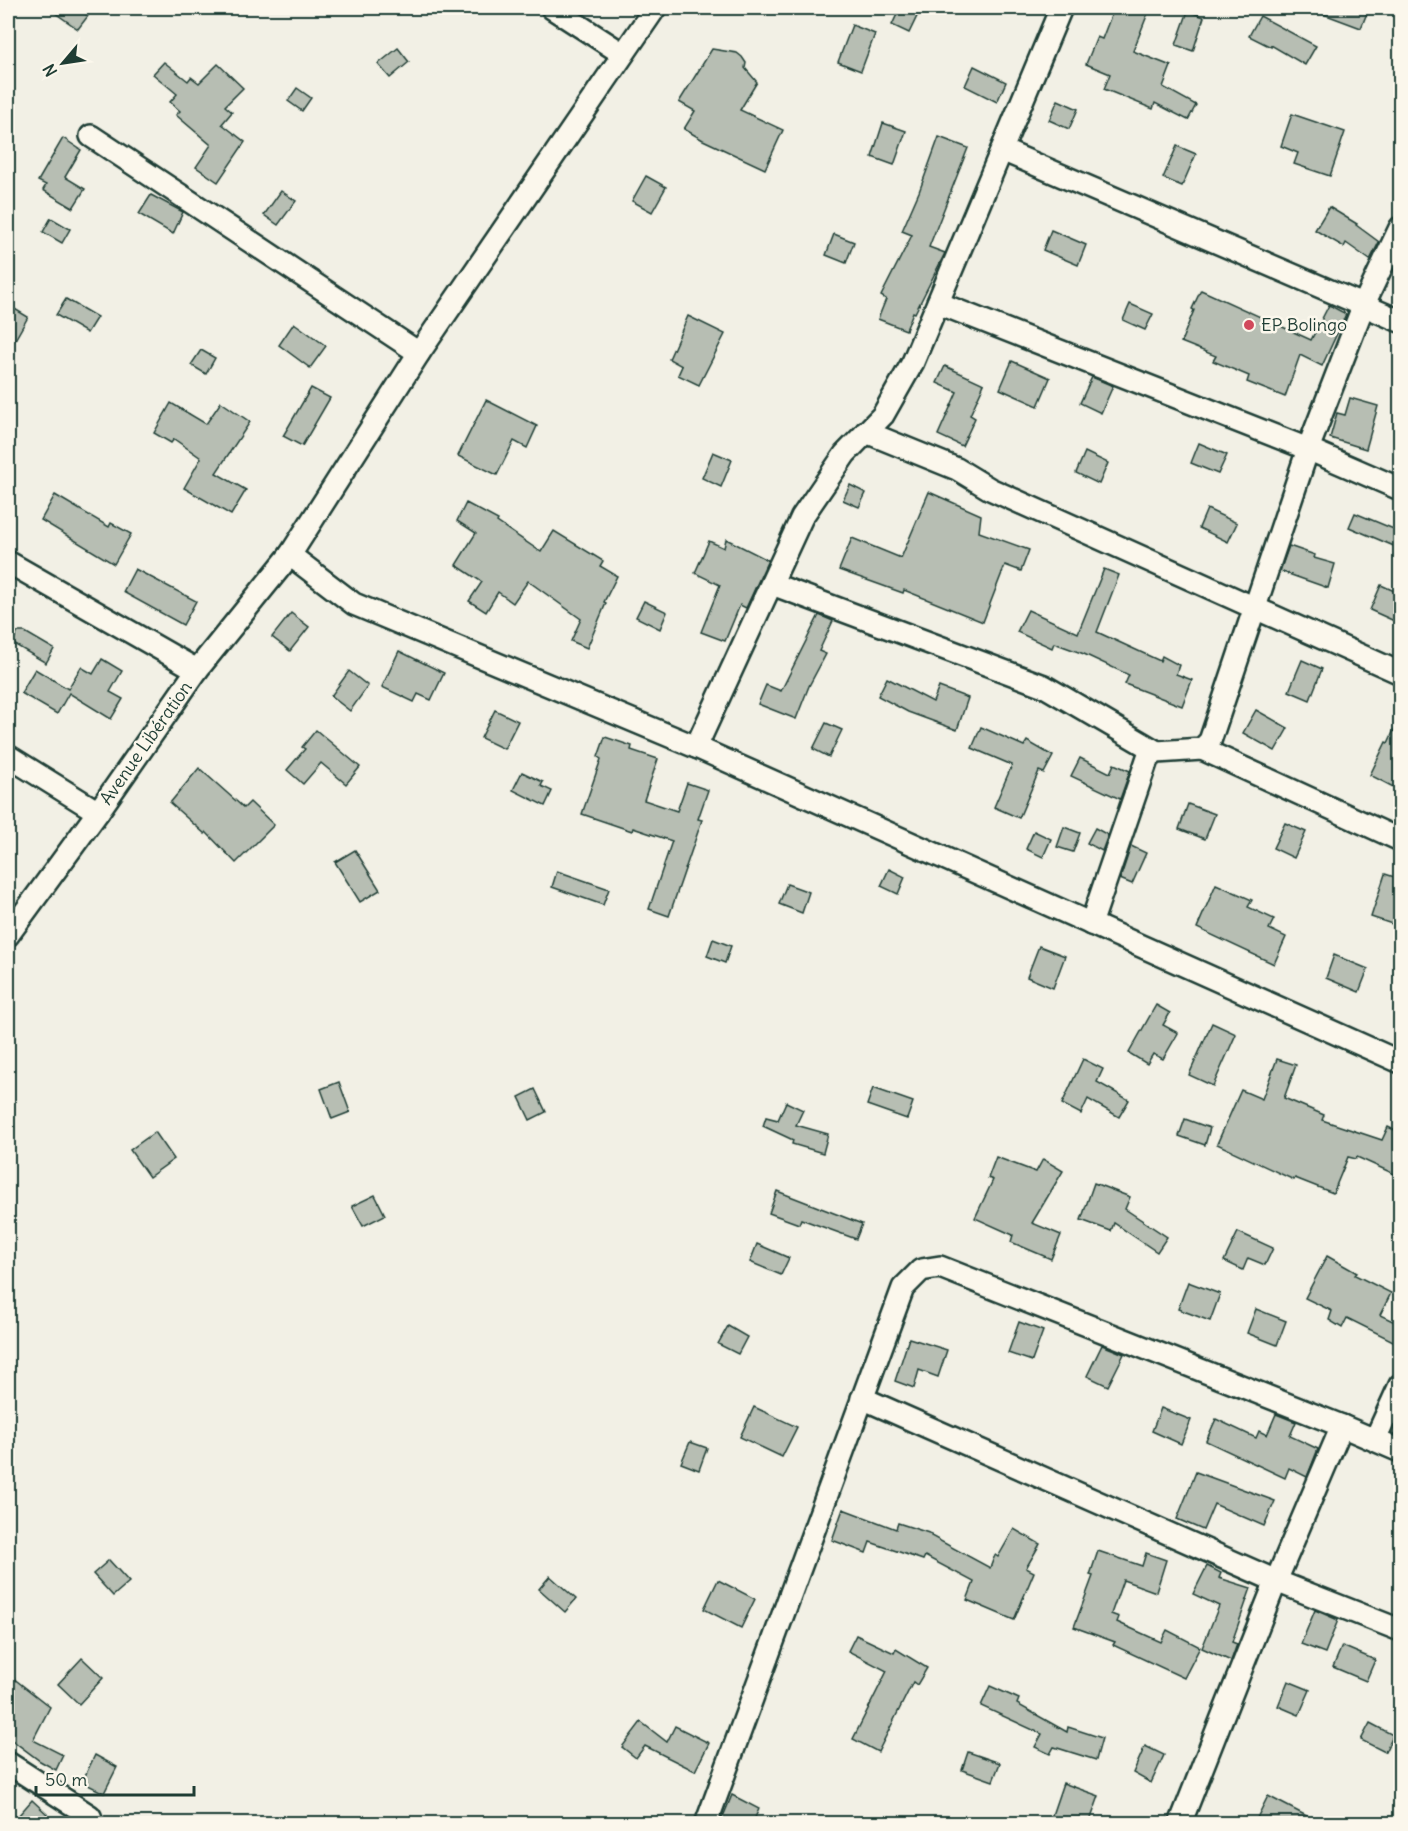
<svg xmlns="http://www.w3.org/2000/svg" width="1408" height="1831" viewBox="0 0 1408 1831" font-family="Delius,sans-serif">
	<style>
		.building { fill: #b7beb3; stroke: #1f3d34; stroke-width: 1.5 }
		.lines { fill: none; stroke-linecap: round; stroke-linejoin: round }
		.minor-casing { stroke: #1f3d34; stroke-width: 26 }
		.minor { stroke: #fbf7ec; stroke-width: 21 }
		.poi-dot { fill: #d1495b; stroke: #fbf7ec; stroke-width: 2 }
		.labels { text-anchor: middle; stroke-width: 5; stroke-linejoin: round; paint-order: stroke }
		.poi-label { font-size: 18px; fill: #1f3d34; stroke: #fbf7ec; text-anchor: start }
		.street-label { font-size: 18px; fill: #1f3d34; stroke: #fbf7ec }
	</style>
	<rect width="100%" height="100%" fill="#f2f0e5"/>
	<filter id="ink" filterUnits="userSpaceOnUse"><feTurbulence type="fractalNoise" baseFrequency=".0167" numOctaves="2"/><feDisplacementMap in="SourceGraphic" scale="12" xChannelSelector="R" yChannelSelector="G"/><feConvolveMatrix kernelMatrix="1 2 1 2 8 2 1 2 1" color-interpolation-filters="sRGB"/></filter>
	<g filter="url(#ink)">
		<g class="building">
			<path d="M 48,8 L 76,8 L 88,16 L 78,29 Z"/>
			<path d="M 900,8 L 921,8 L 909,33 L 892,25 Z"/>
			<path d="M 1114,8 L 1150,8 L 1133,51 L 1171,66 L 1163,87 L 1196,105 L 1188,120 L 1155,103 L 1153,109 L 1104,89 L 1110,74 L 1086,64 L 1097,37 L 1102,39 Z"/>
			<path d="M 1310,8 L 1369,8 L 1361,28 L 1310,9 Z"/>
			<path d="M 1188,11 L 1204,17 L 1193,51 L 1176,45 Z"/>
			<path d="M 1260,16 L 1316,46 L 1305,65 L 1271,45 L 1271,47 L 1249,36 Z"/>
			<path d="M 852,25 L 875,34 L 861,71 L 838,62 Z"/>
			<path d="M 398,48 L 409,62 L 390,78 L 378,64 Z"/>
			<path d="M 712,49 L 737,53 L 742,57 L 746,63 L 745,68 L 757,82 L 740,110 L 783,130 L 765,169 L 703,140 L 684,129 L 695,111 L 679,102 Z"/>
			<path d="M 164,62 L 188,81 L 191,77 L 199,83 L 218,64 L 243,88 L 225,106 L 232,112 L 222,124 L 245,142 L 218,182 L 196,167 L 211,145 L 176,115 L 180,111 L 170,102 L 177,94 L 153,74 Z"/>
			<path d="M 974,66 L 1006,82 L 997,102 L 965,86 Z"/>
			<path d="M 297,88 L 311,98 L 302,111 L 288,101 Z"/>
			<path d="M 1058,100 L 1078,109 L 1069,129 L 1049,120 Z"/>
			<path d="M 1292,114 L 1345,132 L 1330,176 L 1294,164 L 1298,153 L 1281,146 Z"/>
			<path d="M 883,123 L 906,131 L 894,165 L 872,157 Z"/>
			<path d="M 939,137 L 968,148 L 929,247 L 945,253 L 915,313 L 913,312 L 906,330 L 878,319 L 886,299 L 881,296 L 912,235 L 902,231 L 919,192 Z"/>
			<path d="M 63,138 L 81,150 L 65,177 L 85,189 L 73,208 L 43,190 L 46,185 L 38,181 Z"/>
			<path d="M 1177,146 L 1196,154 L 1182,186 L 1163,178 Z"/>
			<path d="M 646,176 L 666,187 L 652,212 L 632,201 Z"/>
			<path d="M 281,191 L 296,201 L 278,225 L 264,215 Z"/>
			<path d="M 151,195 L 183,212 L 173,234 L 139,214 Z"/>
			<path d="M 1329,207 L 1357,224 L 1356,225 L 1379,242 L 1370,260 L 1346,243 L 1344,247 L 1315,230 Z"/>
			<path d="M 51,218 L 70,229 L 62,243 L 43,232 Z"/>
			<path d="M 1051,230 L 1086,245 L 1078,265 L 1043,250 Z"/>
			<path d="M 834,234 L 854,242 L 846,263 L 826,255 Z"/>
			<path d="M 1201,290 L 1311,340 L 1329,305 L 1346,314 L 1322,366 L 1300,355 L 1285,397 L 1247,382 L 1249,376 L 1213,361 L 1216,356 L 1181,342 L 1194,310 L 1192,309 Z"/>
			<path d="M 66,299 L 97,317 L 87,333 L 56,315 Z"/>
			<path d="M 1130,304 L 1153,314 L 1145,330 L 1123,320 Z"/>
			<path d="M 8,305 L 28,317 L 8,352 Z"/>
			<path d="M 688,316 L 725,334 L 699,385 L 678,375 L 682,366 L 669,359 Z"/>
			<path d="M 294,323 L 326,346 L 310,368 L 279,345 Z"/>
			<path d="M 201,350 L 215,358 L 206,374 L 191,365 Z"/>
			<path d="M 1012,361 L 1050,378 L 1038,406 L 1000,389 Z"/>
			<path d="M 945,366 L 984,384 L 970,415 L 975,418 L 962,446 L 938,435 L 957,392 L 937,383 Z"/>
			<path d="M 1092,377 L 1113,386 L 1101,413 L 1080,403 Z"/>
			<path d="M 311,388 L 330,398 L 302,446 L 283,436 Z"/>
			<path d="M 1350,398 L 1378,406 L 1366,449 L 1330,438 L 1337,413 L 1345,415 Z"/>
			<path d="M 486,400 L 537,426 L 527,448 L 514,441 L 497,475 L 458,456 Z"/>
			<path d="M 221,402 L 250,422 L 216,473 L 246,490 L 231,515 L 184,488 L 201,458 L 174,439 L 171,443 L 154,433 L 171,403 L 206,424 Z"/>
			<path d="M 1199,443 L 1227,455 L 1218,474 L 1191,463 Z"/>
			<path d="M 713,452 L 732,460 L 721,487 L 702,478 Z"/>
			<path d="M 1085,452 L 1108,463 L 1099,484 L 1076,473 Z"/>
			<path d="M 850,485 L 866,493 L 859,507 L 843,500 Z"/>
			<path d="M 929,492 L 981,515 L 979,532 L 1029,550 L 1021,571 L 1005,565 L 983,622 L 904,590 L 903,593 L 839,570 L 852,538 L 901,558 Z"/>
			<path d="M 55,495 L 109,527 L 111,523 L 131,534 L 114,564 L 41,520 Z"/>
			<path d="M 466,503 L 498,520 L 497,522 L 541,552 L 554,531 L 603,561 L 600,566 L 617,576 L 604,602 L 606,603 L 587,648 L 571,641 L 581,619 L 528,581 L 513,603 L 498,592 L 486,612 L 469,601 L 482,582 L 456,565 L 476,533 L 457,521 Z"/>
			<path d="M 1207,509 L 1237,523 L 1228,542 L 1199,528 Z"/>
			<path d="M 1355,513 L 1401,532 L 1401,549 L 1349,527 Z"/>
			<path d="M 726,539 L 768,560 L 746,608 L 740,605 L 725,641 L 701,632 L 720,585 L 695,573 L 709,541 L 724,548 Z"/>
			<path d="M 1289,546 L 1315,555 L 1314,558 L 1335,564 L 1328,588 L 1280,571 Z"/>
			<path d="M 135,569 L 196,601 L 183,625 L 123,592 Z"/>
			<path d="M 1104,569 L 1119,575 L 1097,632 L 1160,661 L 1162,656 L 1179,665 L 1176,674 L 1192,680 L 1182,706 L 1125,684 L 1129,675 L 1084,654 L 1054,643 L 1052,648 L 1017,632 L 1028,610 L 1078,633 Z"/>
			<path d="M 1381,585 L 1401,594 L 1401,624 L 1370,610 Z"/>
			<path d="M 644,601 L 667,612 L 660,629 L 636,617 Z"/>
			<path d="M 291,613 L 309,627 L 290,651 L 272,637 Z"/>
			<path d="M 819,615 L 833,621 L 819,651 L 826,654 L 809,686 L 796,719 L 758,704 L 766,685 L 781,691 Z"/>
			<path d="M 18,632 L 25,632 L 54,649 L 46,663 L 12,643 Z"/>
			<path d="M 399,651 L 444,673 L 431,700 L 418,694 L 414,702 L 382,687 Z"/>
			<path d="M 102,659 L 122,671 L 110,692 L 123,699 L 111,719 L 69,693 L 57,714 L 21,693 L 35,669 L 68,689 L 81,667 L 93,674 Z"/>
			<path d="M 1302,660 L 1322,669 L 1310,700 L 1289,691 Z"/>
			<path d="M 349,671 L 368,686 L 350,711 L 331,696 Z"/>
			<path d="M 887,678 L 933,702 L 939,687 L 968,698 L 957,730 L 908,712 L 878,696 Z"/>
			<path d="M 495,710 L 518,721 L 504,749 L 481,738 Z"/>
			<path d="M 1256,710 L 1288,728 L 1275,751 L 1243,733 Z"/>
			<path d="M 1401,715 L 1401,791 L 1370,775 L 1386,742 L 1388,743 Z"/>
			<path d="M 826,723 L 842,730 L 829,757 L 813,749 Z"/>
			<path d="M 981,727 L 1024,746 L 1027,741 L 1053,756 L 1044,773 L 1039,771 L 1019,818 L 994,807 L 1012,765 L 972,748 Z"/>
			<path d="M 316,730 L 360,767 L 346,784 L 321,763 L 303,784 L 287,770 L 305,749 L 302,747 Z"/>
			<path d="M 605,737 L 632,746 L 631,750 L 658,759 L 644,800 L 677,811 L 687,783 L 708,790 L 698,819 L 702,820 L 669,916 L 649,909 L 672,841 L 633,828 L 632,831 L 582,814 L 601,759 L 598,757 Z"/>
			<path d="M 1080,758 L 1110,773 L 1114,764 L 1130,771 L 1120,799 L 1071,776 Z"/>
			<path d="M 199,768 L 244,808 L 250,802 L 274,825 L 236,863 L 206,832 L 205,834 L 170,803 Z"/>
			<path d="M 522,772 L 543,782 L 541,786 L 552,791 L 545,806 L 513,790 Z"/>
			<path d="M 1188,804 L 1215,814 L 1205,839 L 1179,829 Z"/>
			<path d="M 1285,823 L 1306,832 L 1294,858 L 1273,848 Z"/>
			<path d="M 1064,827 L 1080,833 L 1073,852 L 1057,847 Z"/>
			<path d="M 1095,828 L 1108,835 L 1102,851 L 1087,843 Z"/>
			<path d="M 1034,831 L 1051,839 L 1043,857 L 1026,849 Z"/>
			<path d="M 1131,846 L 1146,853 L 1132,884 L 1120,879 Z"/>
			<path d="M 355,850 L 380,890 L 360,902 L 335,862 Z"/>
			<path d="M 889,869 L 905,877 L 898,894 L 881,886 Z"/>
			<path d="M 557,871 L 609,889 L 603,905 L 552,887 Z"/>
			<path d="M 1385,874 L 1401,879 L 1401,927 L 1371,917 Z"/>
			<path d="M 787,884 L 809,892 L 802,913 L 779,904 Z"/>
			<path d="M 1216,884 L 1252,900 L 1248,907 L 1274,919 L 1269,929 L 1286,937 L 1274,964 L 1197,928 Z"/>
			<path d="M 713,939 L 731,946 L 725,963 L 707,956 Z"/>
			<path d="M 1039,946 L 1065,956 L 1053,988 L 1027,977 Z"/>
			<path d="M 1334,955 L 1368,969 L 1359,992 L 1326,978 Z"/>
			<path d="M 1156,1005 L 1170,1013 L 1163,1025 L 1178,1033 L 1163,1059 L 1153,1054 L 1147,1064 L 1129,1053 Z"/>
			<path d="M 1212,1023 L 1236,1034 L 1213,1086 L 1189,1075 Z"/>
			<path d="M 1083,1059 L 1103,1069 L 1097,1082 L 1129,1100 L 1119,1117 L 1088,1099 L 1081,1114 L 1062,1104 Z"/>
			<path d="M 1277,1059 L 1296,1065 L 1284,1098 L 1324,1115 L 1322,1120 L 1382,1140 L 1388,1127 L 1401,1133 L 1401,1177 L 1357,1157 L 1356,1159 L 1348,1157 L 1333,1193 L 1295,1178 L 1294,1180 L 1217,1144 L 1241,1090 L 1262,1099 Z"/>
			<path d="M 339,1082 L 350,1112 L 332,1119 L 321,1089 Z"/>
			<path d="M 873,1088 L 913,1102 L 907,1119 L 867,1105 Z"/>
			<path d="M 535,1089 L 546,1112 L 530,1120 L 519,1097 Z"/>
			<path d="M 786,1102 L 803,1110 L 796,1125 L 828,1134 L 823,1153 L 792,1144 L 793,1140 L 763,1126 L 766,1117 L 778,1120 Z"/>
			<path d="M 1185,1119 L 1210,1128 L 1205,1145 L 1179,1136 Z"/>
			<path d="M 155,1132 L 174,1159 L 149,1177 L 130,1150 Z"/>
			<path d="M 996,1157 L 1036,1172 L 1043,1159 L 1063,1171 L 1032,1223 L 1061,1235 L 1051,1259 L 1011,1242 L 1013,1235 L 975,1218 L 993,1180 L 988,1178 Z"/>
			<path d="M 1094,1183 L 1130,1197 L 1125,1209 L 1167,1237 L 1157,1252 L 1114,1223 L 1111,1231 L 1081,1220 Z"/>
			<path d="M 777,1191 L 862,1224 L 856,1239 L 801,1219 L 799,1224 L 769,1213 Z"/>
			<path d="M 375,1195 L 385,1215 L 363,1226 L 352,1206 Z"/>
			<path d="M 1238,1232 L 1273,1248 L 1265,1265 L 1248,1258 L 1243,1270 L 1224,1261 Z"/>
			<path d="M 757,1244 L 789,1258 L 781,1275 L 750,1262 Z"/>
			<path d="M 1327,1256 L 1357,1273 L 1355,1275 L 1391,1293 L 1380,1315 L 1401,1325 L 1395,1342 L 1347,1318 L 1342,1328 L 1329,1320 L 1332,1311 L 1305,1298 Z"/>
			<path d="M 1188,1282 L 1220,1294 L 1210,1321 L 1178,1309 Z"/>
			<path d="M 1256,1309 L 1286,1321 L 1277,1345 L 1247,1333 Z"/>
			<path d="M 1019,1322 L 1043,1331 L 1032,1361 L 1008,1353 Z"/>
			<path d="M 728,1326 L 747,1337 L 738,1354 L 718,1344 Z"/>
			<path d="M 909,1338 L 947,1350 L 938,1377 L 919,1370 L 914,1388 L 895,1381 Z"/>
			<path d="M 1102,1345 L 1124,1354 L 1108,1386 L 1087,1376 Z"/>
			<path d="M 754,1407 L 797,1427 L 782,1457 L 740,1437 Z"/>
			<path d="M 1161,1408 L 1191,1420 L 1181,1444 L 1152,1431 Z"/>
			<path d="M 1276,1414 L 1296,1422 L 1290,1436 L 1318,1449 L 1307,1477 L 1289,1468 L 1285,1478 L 1206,1441 L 1216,1419 L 1256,1438 L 1259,1431 L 1267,1435 Z"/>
			<path d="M 690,1442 L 707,1448 L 699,1470 L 681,1463 Z"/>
			<path d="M 1196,1472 L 1275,1501 L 1264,1526 L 1214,1504 L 1203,1530 L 1177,1519 Z"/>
			<path d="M 843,1509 L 896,1529 L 898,1523 L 932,1534 L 931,1536 L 990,1568 L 995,1555 L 998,1557 L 1014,1529 L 1040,1544 L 1026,1568 L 1034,1572 L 1014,1620 L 967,1600 L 974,1582 L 925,1556 L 923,1560 L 870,1542 L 866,1553 L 832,1540 Z"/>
			<path d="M 1098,1551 L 1142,1566 L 1146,1553 L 1166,1560 L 1156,1592 L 1123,1580 L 1111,1614 L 1119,1617 L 1117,1622 L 1161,1642 L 1167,1630 L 1200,1647 L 1184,1678 L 1113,1645 L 1115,1642 L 1074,1627 L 1093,1576 L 1090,1575 Z"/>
			<path d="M 109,1560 L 129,1582 L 113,1596 L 93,1574 Z"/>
			<path d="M 1207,1566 L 1221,1573 L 1219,1578 L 1251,1588 L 1232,1642 L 1237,1644 L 1231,1661 L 1202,1648 L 1219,1606 L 1193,1594 Z"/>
			<path d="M 550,1576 L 576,1599 L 565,1612 L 539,1589 Z"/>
			<path d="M 718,1580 L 755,1599 L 741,1628 L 704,1609 Z"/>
			<path d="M 1315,1610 L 1338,1620 L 1325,1653 L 1301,1644 Z"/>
			<path d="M 856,1635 L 894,1653 L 896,1649 L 927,1668 L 917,1685 L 913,1682 L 878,1752 L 853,1739 L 887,1671 L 848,1651 Z"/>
			<path d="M 1342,1646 L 1375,1660 L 1366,1681 L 1333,1667 Z"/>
			<path d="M 82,1658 L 103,1678 L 79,1704 L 58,1684 Z"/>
			<path d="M 8,1674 L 50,1707 L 33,1740 L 63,1755 L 56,1770 L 40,1761 L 8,1737 Z"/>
			<path d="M 1288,1681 L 1310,1690 L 1299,1715 L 1278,1706 Z"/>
			<path d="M 990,1686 L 1019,1699 L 1017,1704 L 1067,1732 L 1068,1727 L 1102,1738 L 1096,1760 L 1054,1747 L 1050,1754 L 1035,1747 L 1042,1734 L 981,1706 Z"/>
			<path d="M 641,1722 L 667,1742 L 675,1726 L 709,1743 L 695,1771 L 645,1746 L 636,1758 L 622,1747 Z"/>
			<path d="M 1370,1723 L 1393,1735 L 1385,1752 L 1361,1740 Z"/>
			<path d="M 1145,1746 L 1164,1755 L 1151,1783 L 1133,1773 Z"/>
			<path d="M 968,1752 L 1000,1763 L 993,1781 L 962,1770 Z"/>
			<path d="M 95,1755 L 117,1767 L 104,1793 L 82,1782 Z"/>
			<path d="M 1063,1783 L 1099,1796 L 1089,1824 L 1049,1824 Z"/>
			<path d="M 732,1795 L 759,1809 L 752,1824 L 720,1824 Z"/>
			<path d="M 1268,1796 L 1322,1824 L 1254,1824 Z"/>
			<path d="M 32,1800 L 47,1814 L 39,1824 L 11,1824 Z"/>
		</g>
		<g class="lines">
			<g class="minor-casing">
				<g id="minor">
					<path d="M 552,8 L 623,54"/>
					<path d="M 91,136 L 419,353"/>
					<path d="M 1002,150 L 1400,321"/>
					<path d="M 938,303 L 1308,449 L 1400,489"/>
					<path d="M 866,432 L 957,469 L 990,489 L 1400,673"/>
					<path d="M 290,555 L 354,604 L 696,747 L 1400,1062"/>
					<path d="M 8,562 L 197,670"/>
					<path d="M 772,584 L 1044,686 L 1157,752"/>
					<path d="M 696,747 L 802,517 L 845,454 L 883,415 L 913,362 L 1061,8"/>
					<path d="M 1202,749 L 1400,840"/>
					<path d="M 8,756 L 98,812"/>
					<path d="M 1091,924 L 1148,757 L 1157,752 L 1202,749 L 1210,741 L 1308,449 L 1364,304 L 1400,228"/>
					<path d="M 8,935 L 98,812 L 197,670 L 290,555 L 419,353 L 655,8"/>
					<path d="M 862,1398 L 1276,1581 L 1400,1630"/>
					<path d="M 1375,1440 L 1400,1385"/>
					<path d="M 8,1763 L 90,1816 L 93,1824"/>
					<path d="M 706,1824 L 903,1288 L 921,1270 L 940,1267 L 1342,1426 L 1400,1451"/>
					<path d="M 1180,1824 L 1276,1581 L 1342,1426"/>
				</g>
			</g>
			<use href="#minor" class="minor"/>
		</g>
	</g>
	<circle class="poi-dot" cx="1249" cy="325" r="6"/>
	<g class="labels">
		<g class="poi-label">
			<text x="1261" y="331">EP Bolingo</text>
		</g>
		<g class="street-label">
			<text transform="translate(146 743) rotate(-55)" y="6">Avenue Libération</text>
		</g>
	</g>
	<rect width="1408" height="1831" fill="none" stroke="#fbf7ec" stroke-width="30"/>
	<rect x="15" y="15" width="1378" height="1801" fill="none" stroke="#1f3d34" stroke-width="2" filter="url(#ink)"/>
	<g transform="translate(63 63) rotate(241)" stroke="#fbf7ec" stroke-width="4.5" paint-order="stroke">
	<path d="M0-4.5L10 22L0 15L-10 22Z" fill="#1f3d34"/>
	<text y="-9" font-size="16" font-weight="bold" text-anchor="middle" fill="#1f3d34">N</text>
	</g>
	<path d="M36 1786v9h158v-9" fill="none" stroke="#1f3d34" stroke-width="3"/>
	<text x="45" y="1786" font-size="18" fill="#1f3d34" stroke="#fbf7ec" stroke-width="4.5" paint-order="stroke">50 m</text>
</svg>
